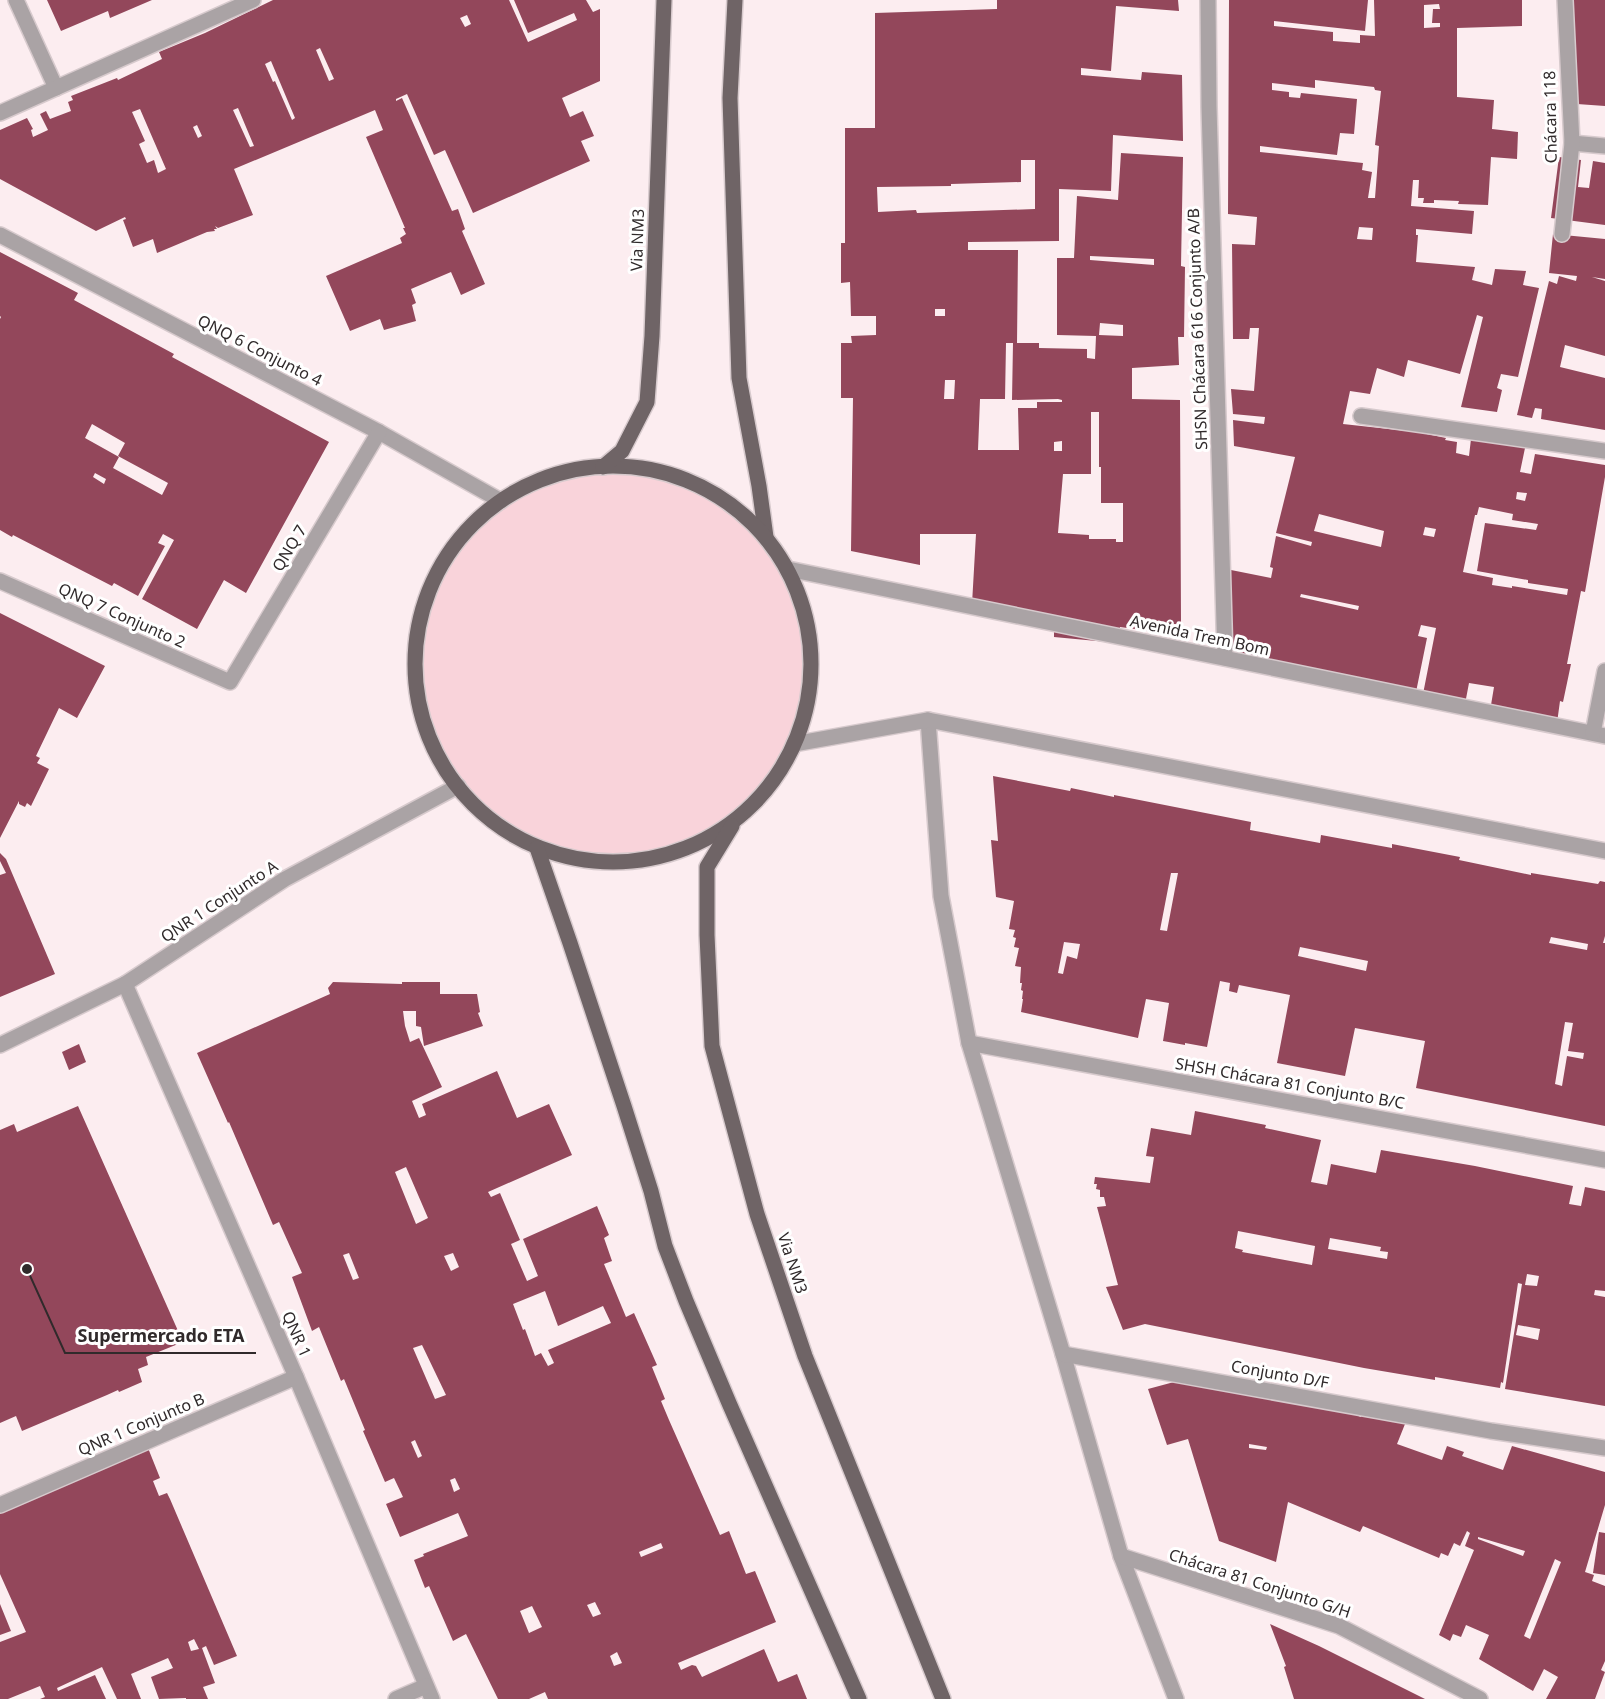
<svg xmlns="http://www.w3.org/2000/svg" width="1605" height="1699" viewBox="0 0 1605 1699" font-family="'Noto Sans',sans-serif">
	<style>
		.green { fill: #f9d3da }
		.building { fill: #93475b; fill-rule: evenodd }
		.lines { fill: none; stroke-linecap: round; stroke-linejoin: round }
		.minor-casing { stroke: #d7cacd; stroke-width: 18 }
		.major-casing { stroke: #d7cacd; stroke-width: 18 }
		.minor { stroke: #aaa3a5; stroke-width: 15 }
		.major { stroke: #6f6466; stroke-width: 15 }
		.labels { text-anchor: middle; stroke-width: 6; stroke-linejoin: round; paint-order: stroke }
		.street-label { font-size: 16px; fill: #302a2b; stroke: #fff }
		.leader { fill: none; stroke: #302a2b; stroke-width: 2 }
		.callout-dot { fill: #302a2b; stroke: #fff; stroke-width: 2 }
		.callout-label { font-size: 18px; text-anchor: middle; font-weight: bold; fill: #302a2b; stroke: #fff; stroke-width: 6; stroke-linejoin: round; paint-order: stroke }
	</style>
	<rect width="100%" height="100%" fill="#fcedf0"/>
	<circle class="green" cx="612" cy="665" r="197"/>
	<g class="building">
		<path d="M 47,0 L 152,0 L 110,18 L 108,11 L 61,31 Z"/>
		<path d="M 273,0 L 509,0 L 528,42 L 577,20 L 574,13 L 528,33 L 514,0 L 586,0 L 593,12 L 600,9 L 600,81 L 562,98 L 570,117 L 583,111 L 594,136 L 581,141 L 590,161 L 473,213 L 445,150 L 434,155 L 407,94 L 396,99 L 396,101 L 402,98 L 452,211 L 458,209 L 465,229 L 462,231 L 485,284 L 461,295 L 451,272 L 411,289 L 416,303 L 412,305 L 416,321 L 384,330 L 380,319 L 350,331 L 326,276 L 402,243 L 400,238 L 406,234 L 403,228 L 405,228 L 366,137 L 383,130 L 375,110 L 234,169 L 253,215 L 218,228 L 215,226 L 217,229 L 214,229 L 215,231 L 207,232 L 157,253 L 153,239 L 133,247 L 123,220 L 126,219 L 125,217 L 96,231 L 0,179 L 0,130 L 27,118 L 33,129 L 31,130 L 33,137 L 48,130 L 40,114 L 46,111 L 50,119 L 71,111 L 68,102 L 73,100 L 71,96 L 117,78 L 118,80 L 162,59 L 159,52 L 205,33 ZM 467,15 L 471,24 L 465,27 L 460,18 ZM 320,48 L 334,79 L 329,81 L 316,50 ZM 271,61 L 295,118 L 292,120 L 275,81 L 273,82 L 265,64 ZM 238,108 L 254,146 L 250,147 L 233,110 ZM 140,109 L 166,169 L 158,173 L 154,160 L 147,163 L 139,144 L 145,141 L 132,112 ZM 197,125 L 202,136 L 198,138 L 193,127 Z"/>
		<path d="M 997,0 L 1178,0 L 1179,11 L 1116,6 L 1111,71 L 1081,68 L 1081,75 L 1141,80 L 1142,72 L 1182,75 L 1183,141 L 1113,135 L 1111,191 L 1059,189 L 1059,241 L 968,242 L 968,250 L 1018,250 L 1017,343 L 1039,343 L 1039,348 L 1087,349 L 1087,358 L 1095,359 L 1096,336 L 1057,335 L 1057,258 L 1074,258 L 1077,196 L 1118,200 L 1121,153 L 1183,157 L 1181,266 L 1185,267 L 1184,337 L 1178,337 L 1179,365 L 1132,368 L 1132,399 L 1180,400 L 1181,621 L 1179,635 L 1120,627 L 1118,643 L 1054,637 L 1054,622 L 972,604 L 976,534 L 920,534 L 920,565 L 851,551 L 853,398 L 841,398 L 841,343 L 852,343 L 851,336 L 876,335 L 876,316 L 851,316 L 850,282 L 841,283 L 841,243 L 845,243 L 845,128 L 875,128 L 875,13 L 997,9 ZM 1021,160 L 1035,160 L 1035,209 L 917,213 L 916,210 L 878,212 L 877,187 L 951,186 L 951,184 L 1021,182 ZM 1090,256 L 1154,259 L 1154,265 L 1090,260 ZM 935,309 L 945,309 L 945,316 L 935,316 ZM 1100,323 L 1123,325 L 1123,336 L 1099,335 ZM 1006,343 L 1013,343 L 1012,400 L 1058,399 L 1062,400 L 1062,402 L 1037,402 L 1037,408 L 1018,408 L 1019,450 L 978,450 L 980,399 L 1005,399 ZM 945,380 L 955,380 L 954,399 L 944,399 ZM 1091,412 L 1099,412 L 1099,467 L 1101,467 L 1101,503 L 1123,503 L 1123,542 L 1116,542 L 1116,539 L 1089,539 L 1089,535 L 1058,533 L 1063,474 L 1091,474 ZM 1062,441 L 1062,451 L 1054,451 L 1054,442 Z"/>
		<path d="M 1229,0 L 1368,0 L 1365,31 L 1274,21 L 1274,26 L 1333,32 L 1333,41 L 1360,43 L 1360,35 L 1375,36 L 1374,0 L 1522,0 L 1522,26 L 1457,28 L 1457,97 L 1494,100 L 1492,129 L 1518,132 L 1517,159 L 1491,157 L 1488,205 L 1458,204 L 1459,201 L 1434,200 L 1434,203 L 1423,203 L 1424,198 L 1418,198 L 1419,180 L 1413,180 L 1411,206 L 1474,211 L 1472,234 L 1416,229 L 1416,235 L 1418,235 L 1416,262 L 1475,267 L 1472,280 L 1492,285 L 1495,269 L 1526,271 L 1523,285 L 1539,288 L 1518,377 L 1501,374 L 1497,388 L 1502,390 L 1497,412 L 1461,407 L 1483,317 L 1477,315 L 1460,374 L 1408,360 L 1404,377 L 1377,368 L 1370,394 L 1350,391 L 1343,424 L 1407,431 L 1407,430 L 1446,438 L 1445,440 L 1457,442 L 1456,453 L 1469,456 L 1471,439 L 1525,448 L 1520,472 L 1531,474 L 1535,454 L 1605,465 L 1605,477 L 1585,592 L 1581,591 L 1567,664 L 1571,664 L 1563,702 L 1560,701 L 1557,723 L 1490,711 L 1494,687 L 1469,683 L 1465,704 L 1230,656 L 1231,570 L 1271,578 L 1273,568 L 1270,567 L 1276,536 L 1311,546 L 1312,542 L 1276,533 L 1295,457 L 1234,446 L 1233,420 L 1264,424 L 1265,417 L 1233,414 L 1231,389 L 1254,391 L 1259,328 L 1250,328 L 1249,339 L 1233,339 L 1232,244 L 1255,245 L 1257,217 L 1228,214 ZM 1439,4 L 1440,9 L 1433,9 L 1432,23 L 1440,23 L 1440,27 L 1424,28 L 1424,5 ZM 1315,80 L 1374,87 L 1375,90 L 1381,91 L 1375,145 L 1379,146 L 1375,198 L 1368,198 L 1372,172 L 1362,170 L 1363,163 L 1260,152 L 1260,146 L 1337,155 L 1340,133 L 1354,134 L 1357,99 L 1301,93 L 1300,98 L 1289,97 L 1289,92 L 1272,90 L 1272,83 L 1315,88 ZM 1359,227 L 1373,228 L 1372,240 L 1357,239 ZM 1517,492 L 1527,493 L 1525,501 L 1516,499 ZM 1479,507 L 1513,514 L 1512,520 L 1538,524 L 1536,530 L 1485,523 L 1477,571 L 1528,580 L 1528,583 L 1568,589 L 1567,595 L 1512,586 L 1512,588 L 1492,585 L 1493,578 L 1463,572 L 1475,515 L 1477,515 ZM 1319,514 L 1384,531 L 1381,547 L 1314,531 ZM 1425,527 L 1436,529 L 1434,537 L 1423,535 ZM 1301,594 L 1359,606 L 1358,610 L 1300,597 ZM 1421,625 L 1436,628 L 1423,694 L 1416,692 L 1427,638 L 1418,636 Z"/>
		<path d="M 1569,0 L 1605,0 L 1605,106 L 1577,104 Z"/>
		<path d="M 1559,157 L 1581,160 L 1578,187 L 1589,188 L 1593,161 L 1605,163 L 1605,225 L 1551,218 Z"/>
		<path d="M 1553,234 L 1605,239 L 1605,279 L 1592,277 L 1605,281 L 1605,356 L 1565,345 L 1560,367 L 1605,378 L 1605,430 L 1541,419 L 1542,409 L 1535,408 L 1532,418 L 1517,415 L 1549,281 L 1557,284 L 1559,276 L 1576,281 L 1577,276 L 1549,273 Z"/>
		<path d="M 0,252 L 78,293 L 74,300 L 174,354 L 172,357 L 329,442 L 246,593 L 224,580 L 197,629 L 142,599 L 174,540 L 163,534 L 158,543 L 165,546 L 138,596 L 114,583 L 112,586 L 13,535 L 12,537 L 0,530 L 0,319 L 1,317 L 0,316 ZM 92,424 L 125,443 L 118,456 L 168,483 L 162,495 L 113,468 L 119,457 L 85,438 ZM 95,473 L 106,479 L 104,484 L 93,477 Z"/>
		<path d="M 0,613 L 105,666 L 77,718 L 59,708 L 36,756 L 40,758 L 37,763 L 49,769 L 31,806 L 27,803 L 25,807 L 19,804 L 19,801 L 0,838 Z"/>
		<path d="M 993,776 L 1070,791 L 1071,788 L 1114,797 L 1114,795 L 1251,822 L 1250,830 L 1320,843 L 1321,835 L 1392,848 L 1392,844 L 1460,857 L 1459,860 L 1531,875 L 1531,873 L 1598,884 L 1600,881 L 1605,882 L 1605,936 L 1603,943 L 1605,943 L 1605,1126 L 1416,1088 L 1425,1041 L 1355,1028 L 1345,1076 L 1277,1063 L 1290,995 L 1254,988 L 1239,985 L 1237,993 L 1229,991 L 1230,983 L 1220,981 L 1207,1047 L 1185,1043 L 1185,1045 L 1163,1041 L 1169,1003 L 1146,999 L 1138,1038 L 1021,1012 L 1023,999 L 1022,999 L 1023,991 L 1021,990 L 1022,983 L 1020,983 L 1021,967 L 1015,966 L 1019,948 L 1014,947 L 1016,938 L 1013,937 L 1015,930 L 1009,929 L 1014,901 L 996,897 L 991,840 L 998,841 ZM 1171,873 L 1178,873 L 1167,931 L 1160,930 ZM 1551,937 L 1588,944 L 1587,950 L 1549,943 ZM 1064,942 L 1080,944 L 1077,959 L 1067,956 L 1063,974 L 1058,973 ZM 1300,947 L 1368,961 L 1366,971 L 1298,956 ZM 1565,1022 L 1573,1023 L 1568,1051 L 1584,1053 L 1583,1059 L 1567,1056 L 1562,1086 L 1555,1084 Z"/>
		<path d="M 0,853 L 6,859 L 55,974 L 0,997 L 0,875 L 6,873 L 0,861 Z"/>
		<path d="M 333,982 L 402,984 L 402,982 L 440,982 L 440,994 L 477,994 L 480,1012 L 478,1013 L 483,1026 L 424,1046 L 421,1027 L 416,1026 L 416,1011 L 403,1011 L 405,1026 L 410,1042 L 419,1038 L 442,1087 L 412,1101 L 419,1118 L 426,1115 L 422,1104 L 497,1071 L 517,1118 L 549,1104 L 572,1155 L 488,1192 L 491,1197 L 500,1193 L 520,1240 L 511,1244 L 527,1281 L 538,1276 L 523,1239 L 597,1206 L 609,1235 L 604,1238 L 612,1261 L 604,1264 L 626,1317 L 634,1313 L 657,1365 L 652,1367 L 665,1399 L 661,1401 L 669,1420 L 720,1535 L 729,1531 L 746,1574 L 755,1571 L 776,1622 L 678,1663 L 681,1670 L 692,1665 L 696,1666 L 702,1677 L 764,1649 L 778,1682 L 797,1674 L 807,1699 L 548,1699 L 545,1692 L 529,1699 L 498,1699 L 466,1634 L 453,1641 L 429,1586 L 425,1588 L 414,1560 L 424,1556 L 423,1554 L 468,1536 L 458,1513 L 400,1537 L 386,1504 L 403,1497 L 394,1478 L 385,1482 L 363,1431 L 365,1430 L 344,1379 L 341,1381 L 319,1327 L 312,1331 L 292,1277 L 302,1273 L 279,1222 L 273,1225 L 229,1122 L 228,1123 L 197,1053 L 330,994 L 328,988 ZM 406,1167 L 428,1218 L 416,1224 L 395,1172 ZM 349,1253 L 359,1278 L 353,1280 L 343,1255 ZM 453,1253 L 459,1267 L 451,1271 L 444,1256 ZM 545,1291 L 558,1326 L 603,1306 L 611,1323 L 548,1350 L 554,1363 L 548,1366 L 541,1353 L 535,1356 L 525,1329 L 523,1330 L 513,1304 ZM 422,1345 L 446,1395 L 435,1399 L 413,1348 ZM 415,1440 L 422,1456 L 418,1458 L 411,1442 ZM 455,1478 L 460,1489 L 454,1492 L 450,1480 ZM 661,1543 L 663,1548 L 641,1557 L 639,1552 ZM 595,1602 L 601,1614 L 593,1617 L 587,1605 ZM 532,1606 L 542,1627 L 529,1633 L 520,1611 ZM 617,1652 L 622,1663 L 614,1666 L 610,1656 Z"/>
		<path d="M 79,1044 L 86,1062 L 69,1070 L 62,1052 Z"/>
		<path d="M 78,1106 L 183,1342 L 146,1357 L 148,1365 L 138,1369 L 142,1382 L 119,1392 L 118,1390 L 107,1395 L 22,1431 L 16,1416 L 0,1423 L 0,1130 L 14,1124 L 17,1132 Z"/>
		<path d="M 1195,1111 L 1266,1125 L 1265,1128 L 1321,1140 L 1311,1182 L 1327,1185 L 1331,1164 L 1376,1173 L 1381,1150 L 1475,1166 L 1573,1186 L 1569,1204 L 1581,1206 L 1585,1187 L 1605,1191 L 1605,1291 L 1595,1290 L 1594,1295 L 1605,1297 L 1605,1406 L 1505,1389 L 1522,1284 L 1518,1283 L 1503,1383 L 1501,1382 L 1500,1388 L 1435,1377 L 1435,1380 L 1364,1368 L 1145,1324 L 1123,1330 L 1106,1287 L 1118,1285 L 1097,1207 L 1106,1206 L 1104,1197 L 1100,1197 L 1100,1190 L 1096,1189 L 1097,1184 L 1094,1184 L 1095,1177 L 1150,1183 L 1154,1157 L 1146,1156 L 1151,1128 L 1191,1135 ZM 1238,1231 L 1315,1246 L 1312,1265 L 1242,1252 L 1243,1250 L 1235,1248 ZM 1330,1238 L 1381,1247 L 1380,1251 L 1388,1252 L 1387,1259 L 1328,1249 ZM 1527,1274 L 1539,1276 L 1537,1286 L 1525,1285 ZM 1518,1325 L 1540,1329 L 1538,1340 L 1516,1335 Z"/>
		<path d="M 1174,1382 L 1323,1399 L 1322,1402 L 1361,1417 L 1364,1410 L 1407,1419 L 1397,1444 L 1442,1460 L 1447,1446 L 1464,1452 L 1462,1456 L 1503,1470 L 1512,1446 L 1605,1472 L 1605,1505 L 1585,1572 L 1594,1575 L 1592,1581 L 1605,1586 L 1605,1661 L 1601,1670 L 1605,1672 L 1595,1699 L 1546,1699 L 1558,1677 L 1544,1669 L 1533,1691 L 1479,1659 L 1489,1635 L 1466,1625 L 1461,1637 L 1453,1634 L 1450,1641 L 1439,1635 L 1474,1550 L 1465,1546 L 1470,1533 L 1467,1531 L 1460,1546 L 1454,1543 L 1448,1556 L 1441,1553 L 1439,1558 L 1363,1526 L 1360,1532 L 1288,1502 L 1276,1562 L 1219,1541 L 1188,1439 L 1167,1445 L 1148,1389 ZM 1249,1444 L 1267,1447 L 1266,1450 L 1249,1448 ZM 1478,1537 L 1525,1551 L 1523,1556 L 1478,1539 ZM 1555,1559 L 1561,1562 L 1530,1639 L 1524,1636 Z"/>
		<path d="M 146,1443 L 160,1478 L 153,1481 L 159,1496 L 167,1493 L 170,1499 L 237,1656 L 214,1665 L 206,1646 L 202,1648 L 215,1683 L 203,1687 L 208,1699 L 186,1699 L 186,1698 L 159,1699 L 151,1677 L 173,1668 L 168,1658 L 131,1674 L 141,1699 L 117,1699 L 102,1667 L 57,1688 L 58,1691 L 95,1675 L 106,1699 L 40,1699 L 45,1697 L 40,1686 L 8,1699 L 0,1699 L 0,1642 L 26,1632 L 0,1574 L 0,1509 ZM 194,1639 L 199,1649 L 191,1651 L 188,1642 Z"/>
		<path d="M 1599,1532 L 1605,1533 L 1605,1575 L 1593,1573 Z"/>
		<path d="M 0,1604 L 11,1631 L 0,1635 Z"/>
		<path d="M 1270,1624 L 1319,1646 L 1425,1699 L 1294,1699 L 1284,1667 L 1286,1666 Z"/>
	</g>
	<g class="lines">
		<g class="minor-casing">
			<g id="minor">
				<path d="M 16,0 L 56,88"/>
				<path d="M 1208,0 L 1209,107 L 1225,658"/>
				<path d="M 0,113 L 253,0"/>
				<path d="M 1572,143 L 1605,146"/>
				<path d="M 1562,234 L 1572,143 L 1565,0"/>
				<path d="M 0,235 L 379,432 L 501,501"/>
				<path d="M 1361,416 L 1605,451"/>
				<path d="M 788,569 L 1605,736"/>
				<path d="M 0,581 L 230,682 L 379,432"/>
				<path d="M 928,720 L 941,896 L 969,1043 L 1063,1354 L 1121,1556 L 1176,1699"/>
				<path d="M 1593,733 L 1605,671"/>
				<path d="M 794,744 L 928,720 L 1605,851"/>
				<path d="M 125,984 L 296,1377 L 432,1699"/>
				<path d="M 969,1043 L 1605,1160"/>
				<path d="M 0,1045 L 125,984 L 285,879 L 458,786"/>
				<path d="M 1063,1354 L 1491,1431 L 1605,1448"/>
				<path d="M 0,1505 L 296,1377"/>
				<path d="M 1121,1556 L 1339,1626 L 1480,1699"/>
				<path d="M 396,1699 L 426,1686"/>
			</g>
		</g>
		<g class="major-casing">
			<g id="major">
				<path d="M 735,0 L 730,98 L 739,378 L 759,486 L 766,537"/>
				<circle cx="613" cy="664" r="198"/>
				<path d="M 603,467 L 622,451 L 647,402 L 652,336 L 664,0"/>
				<path d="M 732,826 L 707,867 L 707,935 L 712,1046 L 757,1214 L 805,1356 L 943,1699"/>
				<path d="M 537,848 L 570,943 L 624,1106 L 651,1191 L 665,1246 L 686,1301 L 729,1403 L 859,1699"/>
			</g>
		</g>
		<use href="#minor" class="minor"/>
		<use href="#major" class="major"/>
	</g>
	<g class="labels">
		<g class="street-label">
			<text transform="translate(1550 117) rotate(-91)" y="6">Chácara 118</text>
			<text transform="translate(637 240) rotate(-88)" y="6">Via NM3</text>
			<text transform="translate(1197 329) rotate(-92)" y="6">SHSN Chácara 616 Conjunto A/B</text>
			<text transform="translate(260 350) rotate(27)" y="6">QNQ 6 Conjunto 4</text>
			<text transform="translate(289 548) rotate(-59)" y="6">QNQ 7</text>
			<text transform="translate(122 615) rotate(24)" y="6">QNQ 7 Conjunto 2</text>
			<text transform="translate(1200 635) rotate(12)" y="6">Avenida Trem Bom</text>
			<text transform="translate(219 901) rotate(-33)" y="6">QNR 1 Conjunto A</text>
			<text transform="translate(1290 1083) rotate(10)" y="6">SHSH Chácara 81 Conjunto B/C</text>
			<text transform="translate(793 1263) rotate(72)" y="6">Via NM3</text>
			<text transform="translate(297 1334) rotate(66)" y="6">QNR 1</text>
			<text transform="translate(1280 1374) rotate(10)" y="6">Conjunto D/F</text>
			<text transform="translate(141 1424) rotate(-23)" y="6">QNR 1 Conjunto B</text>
			<text transform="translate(1260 1583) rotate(18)" y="6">Chácara 81 Conjunto G/H</text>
		</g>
	</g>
	<path class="leader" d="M27 1269L65 1353H256"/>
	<circle class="callout-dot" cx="27" cy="1269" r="6"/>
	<g class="callout-label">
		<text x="161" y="1342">Supermercado ETA</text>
	</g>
</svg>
